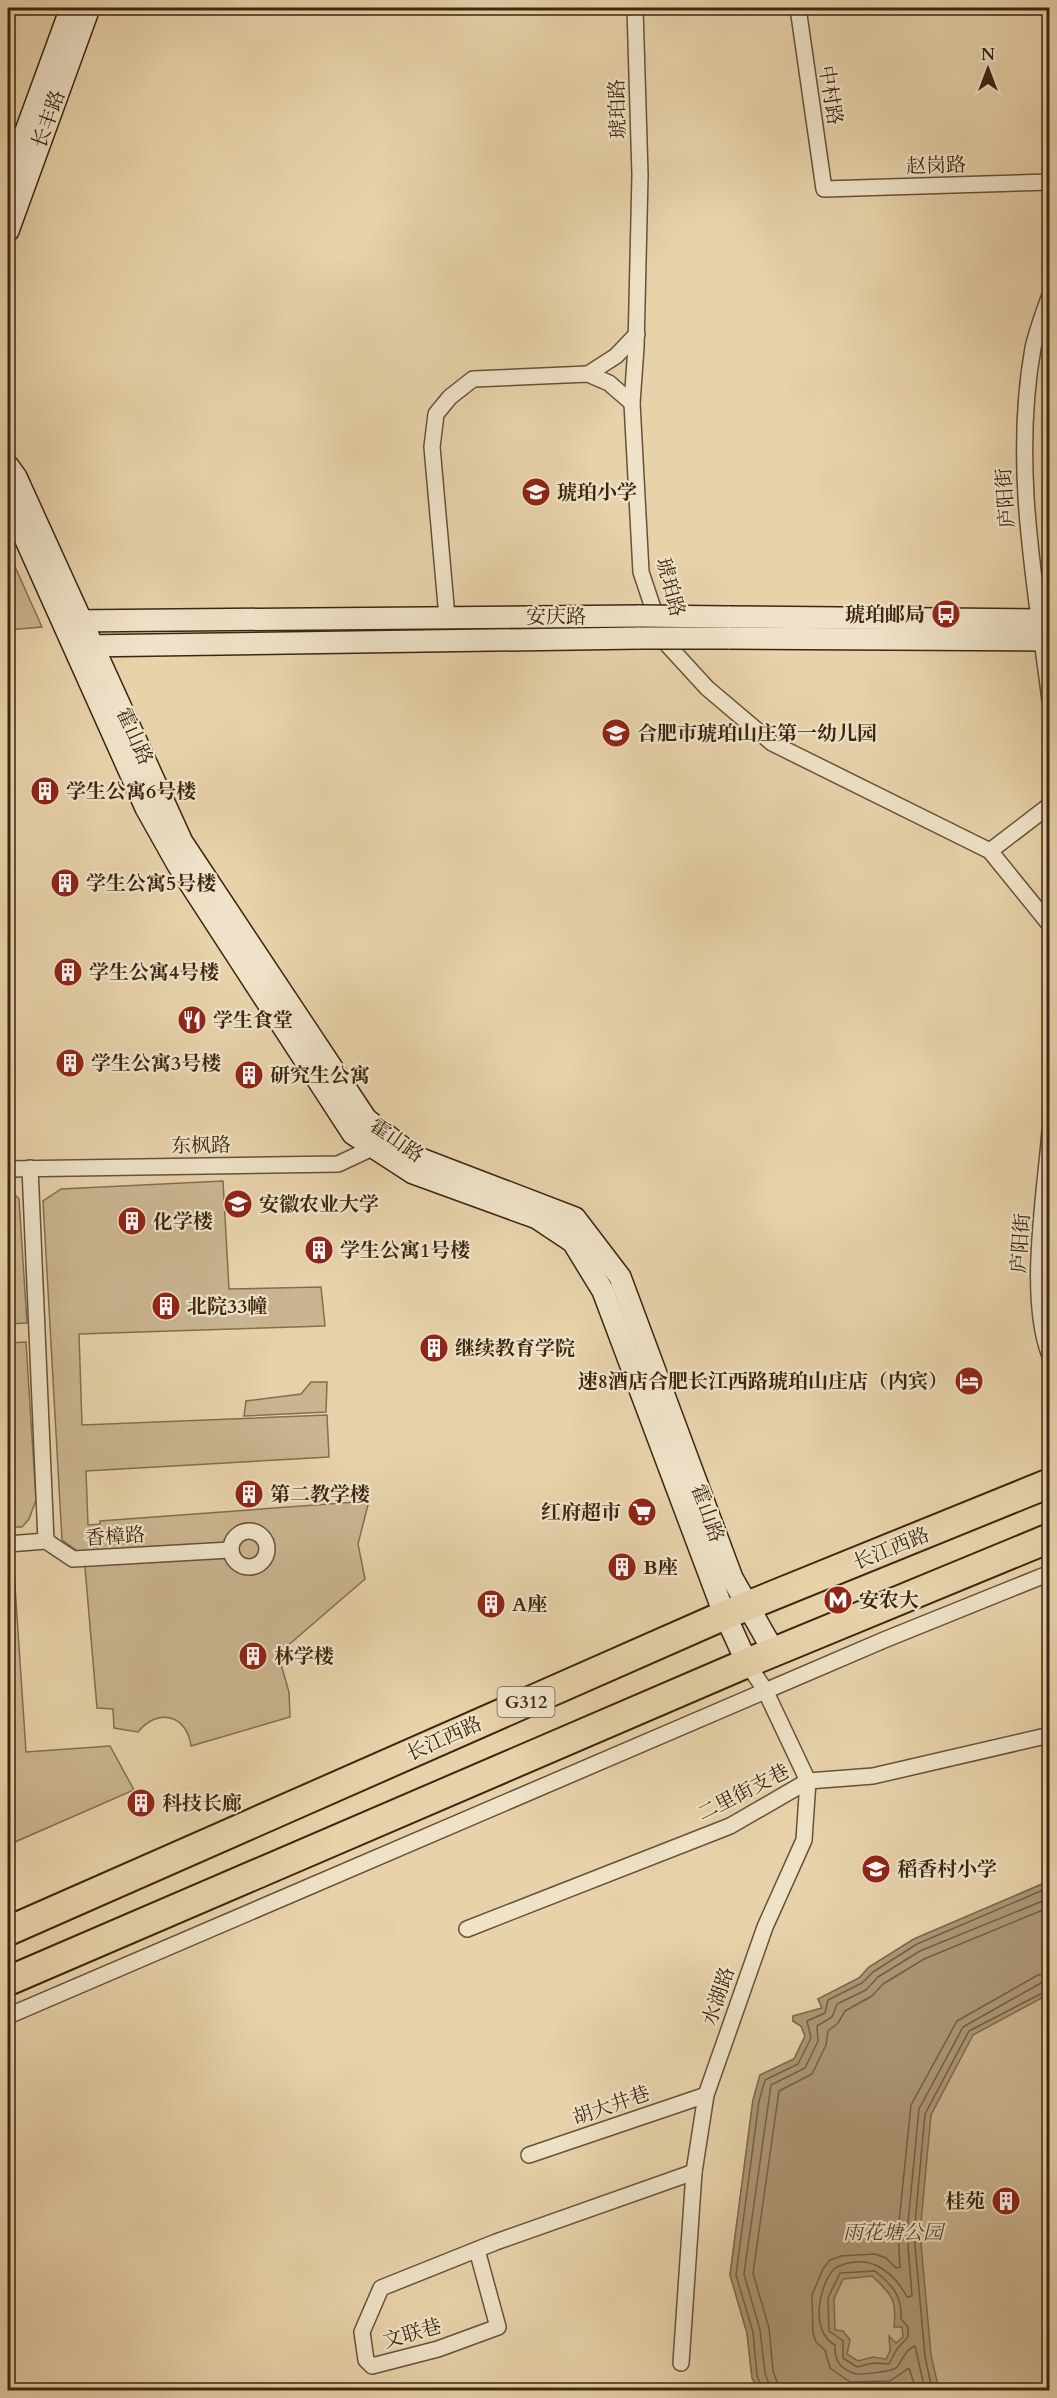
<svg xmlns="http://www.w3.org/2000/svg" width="1057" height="2398" viewBox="0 0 1057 2398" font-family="Cardo,'Noto Serif SC',serif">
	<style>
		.green { fill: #cab590; stroke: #836e50; stroke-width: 1.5 }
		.water { fill: #ad9876; stroke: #806a4e; stroke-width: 1.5; fill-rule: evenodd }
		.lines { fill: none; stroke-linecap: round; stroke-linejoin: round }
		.shore { stroke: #745f44; stroke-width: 1.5 }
		.street-casing { stroke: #675137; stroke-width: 18 }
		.secondary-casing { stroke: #3c2611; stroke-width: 24 }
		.highway-casing { stroke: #3c2611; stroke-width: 32 }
		.street { stroke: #efe2c8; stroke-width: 15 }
		.secondary { stroke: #efe2c8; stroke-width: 21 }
		.highway { stroke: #e7d2aa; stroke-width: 28 }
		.secondary-bridge-casing { stroke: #3c2611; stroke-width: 24; stroke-linecap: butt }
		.secondary-bridge { stroke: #efe2c8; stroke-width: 21 }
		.labels { text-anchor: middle; stroke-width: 4.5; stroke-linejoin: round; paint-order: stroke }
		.shield { fill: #efe2c8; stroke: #725e48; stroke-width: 1.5 }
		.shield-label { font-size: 18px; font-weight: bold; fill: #3c2611 }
		.street-label { font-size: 20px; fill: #3c2611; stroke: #efe2c8 }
		.poi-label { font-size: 20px; font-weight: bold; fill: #3c2611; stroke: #efe2c8; text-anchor: start }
		.park-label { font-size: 20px; font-style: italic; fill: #58432a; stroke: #efe2c8 }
	</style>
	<rect width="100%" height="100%" fill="#e7d2aa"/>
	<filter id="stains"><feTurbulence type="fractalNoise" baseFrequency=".00333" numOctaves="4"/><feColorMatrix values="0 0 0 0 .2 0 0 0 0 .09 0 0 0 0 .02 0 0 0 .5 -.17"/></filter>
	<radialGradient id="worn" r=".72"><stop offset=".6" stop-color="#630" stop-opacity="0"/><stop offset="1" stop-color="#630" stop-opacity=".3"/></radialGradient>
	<g class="green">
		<path d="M 8,551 L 42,627 L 8,630 Z"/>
		<path d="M 223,1181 L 229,1289 L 321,1287 L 325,1326 L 79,1334 L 82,1425 L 327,1415 L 329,1457 L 86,1471 L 88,1525 L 100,1524 L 100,1521 L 369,1501 L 358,1544 L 365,1579 L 278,1654 L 289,1692 L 290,1717 L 191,1746 C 187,1714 157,1708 138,1732 L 114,1728 L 113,1709 L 97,1708 L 84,1556 L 62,1540 L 43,1201 L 61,1189 Z"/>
		<path d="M 8,1187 L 19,1199 L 27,1323 L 8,1324 Z"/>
		<path d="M 26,1342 L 36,1500 L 29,1519 L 22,1527 L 8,1527 L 8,1343 Z"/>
		<path d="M 311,1382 L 327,1382 L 326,1412 L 244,1416 L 246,1401 L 301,1394 Z"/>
		<path d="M 13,1556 L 26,1752 L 110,1746 L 134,1790 L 8,1845 L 8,1557 Z"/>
		<path d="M 1049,1881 L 1049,2390 L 759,2390 L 752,2378 L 747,2333 L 730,2275 L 753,2100 L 760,2075 L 794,2059 L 805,2036 L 801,2026 L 793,2021 L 793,2016 L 822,2008 L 818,1999 L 859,1978 L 869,1967 L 914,1939 Z"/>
	</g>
	<path class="water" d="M 1045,1883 L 1050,1886 L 1049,1994 L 973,2035 L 931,2115 L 920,2233 L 931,2355 L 939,2390 L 759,2390 L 752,2378 L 747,2333 L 730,2275 L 753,2100 L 760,2075 L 794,2059 L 805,2036 L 801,2026 L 793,2021 L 793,2016 L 822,2008 L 818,1999 L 859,1978 L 869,1967 L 914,1939 ZM 872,2276 C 892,2295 897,2299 894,2327 L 902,2327 L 903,2337 L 896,2343 L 889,2336 L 890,2351 L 886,2359 L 873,2357 L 858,2361 L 847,2354 L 850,2340 L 843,2331 L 835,2330 L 834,2299 L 843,2279 Z"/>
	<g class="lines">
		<g class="shore">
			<path d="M 875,2271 C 893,2286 902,2295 901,2319 L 908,2327 L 908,2337 L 897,2349 L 889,2364 L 873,2363 L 857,2367 L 843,2358 L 843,2341 L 829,2331 L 828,2298 L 840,2273 Z"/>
			<path d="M 763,2390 L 757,2376 L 753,2332 L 736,2275 L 759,2101 L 765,2080 L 798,2064 L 811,2038 L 807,2021 L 825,2013 L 828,2000 L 862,1983 L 873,1972 L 917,1944 L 1043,1890 L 1050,1891"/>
			<path d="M 771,2390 L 765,2373 L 760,2330 L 744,2274 L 771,2085 L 805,2068 L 818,2041 L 817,2026 L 832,2017 L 837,2004 L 866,1990 L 878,1977 L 920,1951 L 1050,1898"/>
			<path d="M 780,2390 L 773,2371 L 769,2328 L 753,2273 L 779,2091 L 812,2074 L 826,2045 L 828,2031 L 838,2023 L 845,2011 L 872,1996 L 883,1984 L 924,1959 L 1050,1907"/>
			<path d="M 916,2390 L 909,2368 L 890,2381 L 850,2382 L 830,2368 L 825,2350 L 816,2342 L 813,2333 L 812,2295 L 823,2269 L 830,2260 L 841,2256 L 875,2254 L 886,2258 L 896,2268 L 900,2267 L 898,2232 L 911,2105 L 957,2021 L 1038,1975 L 1050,1973"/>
			<path d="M 925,2390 L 915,2346 C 905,2350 904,2358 897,2367 C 893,2372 864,2374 856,2374 C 840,2369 834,2361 835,2345 C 810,2332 818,2285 835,2268 C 867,2252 892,2269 907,2297 L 912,2296 L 907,2233 L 919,2109 L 963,2027 L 1041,1983 L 1050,1982"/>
			<path d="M 932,2390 L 925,2356 L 914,2234 L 925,2114 L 969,2031 L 1050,1989"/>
		</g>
		<g class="street-casing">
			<g id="street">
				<path d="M 635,8 L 640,175 L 636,347 L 632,403 L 641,572 L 664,641 L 707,688 L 772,743 L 990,851"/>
				<path d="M 798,8 L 824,189 L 1050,182"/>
				<path d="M 1050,295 C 1044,312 1037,330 1033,348 C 1012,465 1035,583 1050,700"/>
				<path d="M 588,374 L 616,356 L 637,334"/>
				<path d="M 447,617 L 432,447 L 436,414 L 450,397 L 473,379 L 588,374 L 609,383 L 632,403"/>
				<path d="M 1050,805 L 990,851 L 1050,925"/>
				<path d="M 1050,1131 C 1045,1195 1027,1297 1050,1356"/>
				<path d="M 30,1168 L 46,1541"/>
				<path d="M 8,1169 L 338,1164 L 381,1144"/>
				<circle cx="249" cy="1549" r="18"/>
				<path d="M 8,1544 L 46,1541 L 73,1559 L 230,1550"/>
				<path d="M 467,1929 L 730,1826 L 808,1781 L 873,1776 L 1050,1735"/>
				<path d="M 8,2016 L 884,1640 L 1050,1573"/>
				<path d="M 529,2155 L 706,2095"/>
				<path d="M 477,2250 L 498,2327 L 438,2349 L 372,2366 L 366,2360 L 362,2332 L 381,2288 L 496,2242 L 694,2172"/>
				<path d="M 681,2363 L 694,2172 L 706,2095 L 765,1927 L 804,1840 L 808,1781 L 765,1690 L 747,1663"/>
			</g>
		</g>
		<g class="secondary-casing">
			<g id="secondary">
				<path d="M 8,180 L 71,8"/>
				<path d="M 8,231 L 89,8"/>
				<path d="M 8,466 L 16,477 L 182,842 L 366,1119 L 413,1156 L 575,1218 L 620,1277 L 732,1578 L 774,1652"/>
				<path d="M 8,500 L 146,808 L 178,865 L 353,1134 L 413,1173 L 537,1218 L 573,1242 L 603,1291 L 722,1608 L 747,1663"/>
				<path d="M 728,617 L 1050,620"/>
				<path d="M 70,621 L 640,616"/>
				<path d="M 728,638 L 1050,640"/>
				<path d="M 83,646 L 639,638"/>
			</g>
		</g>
		<g class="highway-casing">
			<g id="highway">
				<path d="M 8,1931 L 725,1615 L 1050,1483"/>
				<path d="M 8,1981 L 747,1663 L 1050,1538"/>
			</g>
		</g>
		<use href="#street" class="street"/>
		<use href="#secondary" class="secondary"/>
		<use href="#highway" class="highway"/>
		<g class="secondary-bridge-casing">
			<g id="secondary-bridge">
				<path d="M 640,616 L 728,617"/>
				<path d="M 639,638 L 728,638"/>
			</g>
		</g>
		<use href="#secondary-bridge" class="secondary-bridge"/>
	</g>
	<defs>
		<g id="school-disc" transform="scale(1.5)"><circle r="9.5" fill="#8f2418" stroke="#efe2c8"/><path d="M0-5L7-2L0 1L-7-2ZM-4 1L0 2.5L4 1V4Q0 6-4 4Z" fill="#fff"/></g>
		<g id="bus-disc" transform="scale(1.5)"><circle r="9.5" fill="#8f2418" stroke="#efe2c8"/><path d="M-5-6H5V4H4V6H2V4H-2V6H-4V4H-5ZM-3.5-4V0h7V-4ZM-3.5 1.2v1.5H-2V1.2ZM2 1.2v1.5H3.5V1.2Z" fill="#fff"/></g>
		<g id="building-disc" transform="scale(1.5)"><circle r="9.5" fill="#8f2418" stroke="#efe2c8"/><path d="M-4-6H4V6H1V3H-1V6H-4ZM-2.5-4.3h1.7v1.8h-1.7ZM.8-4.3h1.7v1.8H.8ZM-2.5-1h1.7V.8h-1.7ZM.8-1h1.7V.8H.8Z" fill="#fff"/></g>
		<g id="restaurant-disc" transform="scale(1.5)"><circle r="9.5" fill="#8f2418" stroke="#efe2c8"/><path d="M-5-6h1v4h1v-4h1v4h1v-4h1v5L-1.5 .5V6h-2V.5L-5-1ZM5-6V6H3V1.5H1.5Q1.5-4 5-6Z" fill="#fff"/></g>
		<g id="university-disc" transform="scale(1.5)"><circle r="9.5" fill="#8f2418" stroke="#efe2c8"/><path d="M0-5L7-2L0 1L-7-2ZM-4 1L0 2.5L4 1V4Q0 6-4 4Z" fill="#fff"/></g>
		<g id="hotel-disc" transform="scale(1.5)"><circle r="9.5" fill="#8f2418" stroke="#efe2c8"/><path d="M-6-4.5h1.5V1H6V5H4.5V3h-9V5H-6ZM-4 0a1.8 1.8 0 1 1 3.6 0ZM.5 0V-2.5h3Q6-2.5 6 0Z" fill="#fff"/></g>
		<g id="supermarket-disc" transform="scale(1.5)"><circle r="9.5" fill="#8f2418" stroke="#efe2c8"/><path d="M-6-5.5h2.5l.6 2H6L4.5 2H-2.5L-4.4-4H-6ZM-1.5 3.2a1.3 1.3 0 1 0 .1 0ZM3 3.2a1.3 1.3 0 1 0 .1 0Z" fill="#fff"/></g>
		<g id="metro-disc" transform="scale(1.5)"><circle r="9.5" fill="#8f2418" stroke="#efe2c8"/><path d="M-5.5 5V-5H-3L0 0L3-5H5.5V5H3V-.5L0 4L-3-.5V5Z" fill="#fff"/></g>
	</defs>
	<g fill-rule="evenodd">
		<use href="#school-disc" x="536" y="492"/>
		<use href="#bus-disc" x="946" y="614"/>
		<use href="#school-disc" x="616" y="733"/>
		<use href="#building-disc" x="45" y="791"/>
		<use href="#building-disc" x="65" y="883"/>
		<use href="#building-disc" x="68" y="972"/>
		<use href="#restaurant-disc" x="192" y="1020"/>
		<use href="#building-disc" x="70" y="1063"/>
		<use href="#building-disc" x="249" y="1075"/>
		<use href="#university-disc" x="238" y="1204"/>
		<use href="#building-disc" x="132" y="1221"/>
		<use href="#building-disc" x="319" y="1250"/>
		<use href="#building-disc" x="166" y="1306"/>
		<use href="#building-disc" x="434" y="1348"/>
		<use href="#hotel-disc" x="969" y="1381"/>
		<use href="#building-disc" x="249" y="1494"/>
		<use href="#supermarket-disc" x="642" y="1512"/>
		<use href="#building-disc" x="622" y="1567"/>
		<use href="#metro-disc" x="838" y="1600"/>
		<use href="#building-disc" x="491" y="1604"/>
		<use href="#building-disc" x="253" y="1656"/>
		<use href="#building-disc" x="141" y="1803"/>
		<use href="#school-disc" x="876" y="1869"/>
		<use href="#building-disc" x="1006" y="2201"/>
	</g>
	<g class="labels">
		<rect class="shield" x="497.5" y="1687" width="57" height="30" rx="4.5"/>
		<g class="shield-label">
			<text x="526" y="1708">G312</text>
		</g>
		<g class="street-label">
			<text transform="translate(831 95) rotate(81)" y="7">中村路</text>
			<text transform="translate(617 109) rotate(-92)" y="7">琥珀路</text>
			<text transform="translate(48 119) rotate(-70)" y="7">长丰路</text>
			<text transform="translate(936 165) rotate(-2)" y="7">赵岗路</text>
			<text transform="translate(1005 498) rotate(-94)" y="7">庐阳街</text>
			<text transform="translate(671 587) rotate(75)" y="7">琥珀路</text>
			<text x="556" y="623">安庆路</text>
			<text transform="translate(135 736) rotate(66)" y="7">霍山路</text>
			<text transform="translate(397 1140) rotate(35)" y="7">霍山路</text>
			<text transform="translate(201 1145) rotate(-1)" y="7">东枫路</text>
			<text transform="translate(1020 1243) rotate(-86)" y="7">庐阳街</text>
			<text transform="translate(708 1513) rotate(70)" y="7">霍山路</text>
			<text transform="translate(115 1536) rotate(-4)" y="7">香樟路</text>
			<text transform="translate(891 1548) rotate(-22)" y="7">长江西路</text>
			<text transform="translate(444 1738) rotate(-24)" y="7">长江西路</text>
			<text transform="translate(743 1792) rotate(-27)" y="7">二里街支巷</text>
			<text transform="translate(718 1996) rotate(-71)" y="7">水湖路</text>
			<text transform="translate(611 2105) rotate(-19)" y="7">胡大井巷</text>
			<text transform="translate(412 2333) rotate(-16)" y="7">文联巷</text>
		</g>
		<g class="poi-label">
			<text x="557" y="499">琥珀小学</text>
			<text x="925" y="621" text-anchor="end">琥珀邮局</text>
			<text x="637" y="740">合肥市琥珀山庄第一幼儿园</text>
			<text x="66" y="798">学生公寓6号楼</text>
			<text x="86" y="890">学生公寓5号楼</text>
			<text x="89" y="979">学生公寓4号楼</text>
			<text x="213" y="1027">学生食堂</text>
			<text x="91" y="1070">学生公寓3号楼</text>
			<text x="270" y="1082">研究生公寓</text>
			<text x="259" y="1211">安徽农业大学</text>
			<text x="153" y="1228">化学楼</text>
			<text x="340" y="1257">学生公寓1号楼</text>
			<text x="187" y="1313">北院33幢</text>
			<text x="455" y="1355">继续教育学院</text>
			<text x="948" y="1388" text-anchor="end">速8酒店合肥长江西路琥珀山庄店（内宾）</text>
			<text x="270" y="1501">第二教学楼</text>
			<text x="621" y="1519" text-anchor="end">红府超市</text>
			<text x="643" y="1574">B座</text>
			<text x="859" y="1607">安农大</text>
			<text x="512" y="1611">A座</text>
			<text x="274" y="1663">林学楼</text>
			<text x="162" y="1810">科技长廊</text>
			<text x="897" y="1876">稻香村小学</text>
			<text x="985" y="2208" text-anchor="end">桂苑</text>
		</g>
		<g class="park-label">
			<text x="893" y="2239">雨花塘公园</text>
		</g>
	</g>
	<rect width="1057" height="2398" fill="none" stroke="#e7d2aa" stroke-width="30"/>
	<rect x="9" y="9" width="1039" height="2380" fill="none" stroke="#3c2611" stroke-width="3"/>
	<rect x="15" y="15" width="1027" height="2368" fill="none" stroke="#3c2611" stroke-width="1.5"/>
	<g transform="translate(988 69)" stroke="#efe2c8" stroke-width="4.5" paint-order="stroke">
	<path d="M0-4.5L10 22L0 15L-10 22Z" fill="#3c2611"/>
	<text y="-9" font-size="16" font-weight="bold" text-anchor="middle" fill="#3c2611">N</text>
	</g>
	<rect width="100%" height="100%" filter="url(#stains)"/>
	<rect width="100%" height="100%" fill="url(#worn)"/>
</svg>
